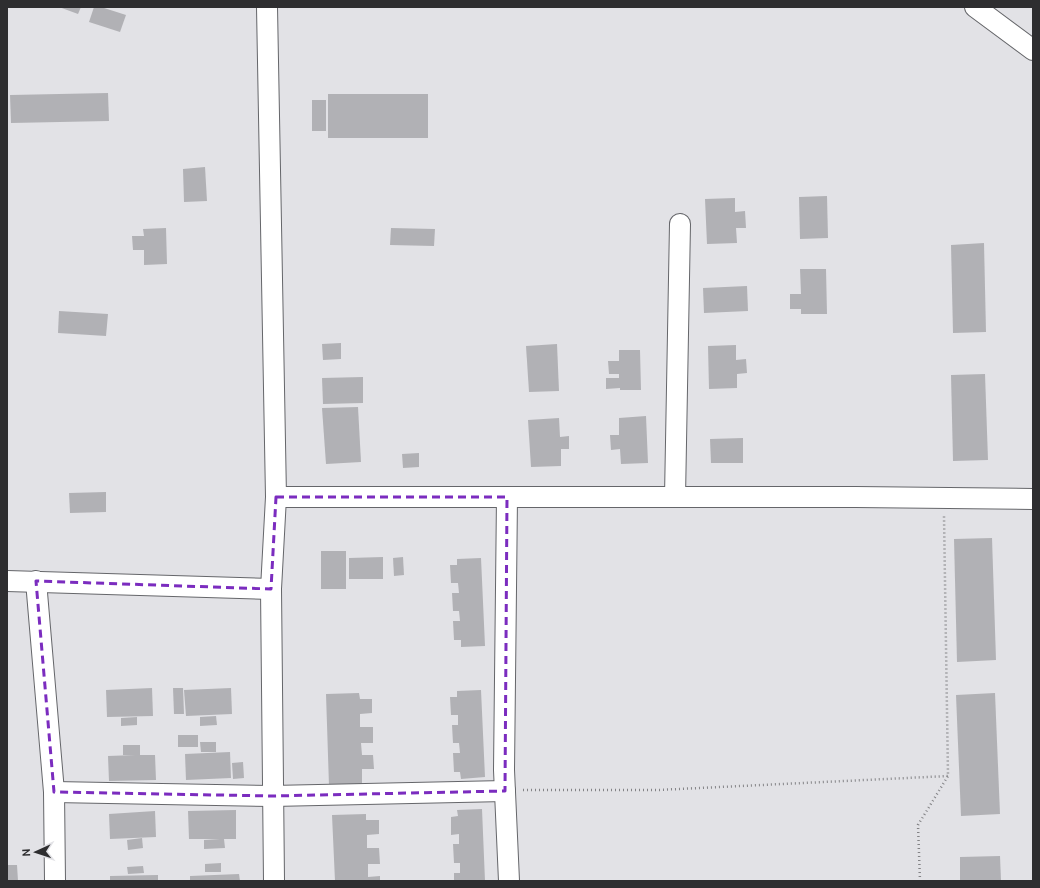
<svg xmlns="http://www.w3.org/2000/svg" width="1040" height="888" viewBox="0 0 1040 888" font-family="Cabin,sans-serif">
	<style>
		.building { fill: #b1b1b5 }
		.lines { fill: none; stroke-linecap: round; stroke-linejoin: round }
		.minor-casing { stroke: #65666a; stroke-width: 22 }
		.path { stroke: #838386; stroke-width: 2.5; stroke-dasharray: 1 3; stroke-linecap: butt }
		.minor { stroke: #fff; stroke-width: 20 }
		.marked { fill: none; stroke: #7b2cbf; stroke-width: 3; stroke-dasharray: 8 5; stroke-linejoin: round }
	</style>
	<rect width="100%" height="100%" fill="#e2e2e6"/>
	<g class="building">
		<path d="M 59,7 L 81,7 L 78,14 Z"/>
		<path d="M 94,7 L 101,7 L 126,15 L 120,32 L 89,22 Z"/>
		<path d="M 108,93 L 109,121 L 11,123 L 10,95 Z"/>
		<rect x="328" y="94" width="100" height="44"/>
		<rect x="312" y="100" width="14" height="31"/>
		<path d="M 205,167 L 207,201 L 184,202 L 183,169 Z"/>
		<path d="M 827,196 L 828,238 L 800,239 L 799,197 Z"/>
		<path d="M 735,198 L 735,212 L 745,211 L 746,228 L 736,228 L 737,243 L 707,244 L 705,199 Z"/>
		<path d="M 166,228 L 167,264 L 144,265 L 144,250 L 133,250 L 132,236 L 144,236 L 143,229 Z"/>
		<path d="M 391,228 L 435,229 L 434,246 L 390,245 Z"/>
		<path d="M 984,243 L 986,332 L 953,333 L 951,245 Z"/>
		<path d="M 800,269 L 826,269 L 827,314 L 801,314 L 801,309 L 790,309 L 790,294 L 801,294 Z"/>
		<path d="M 747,286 L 748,311 L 704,313 L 703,288 Z"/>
		<path d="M 59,311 L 108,314 L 106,336 L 58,333 Z"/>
		<path d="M 341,343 L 341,359 L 323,360 L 322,344 Z"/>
		<path d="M 557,344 L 559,391 L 529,392 L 526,346 Z"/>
		<path d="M 736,345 L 736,360 L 746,359 L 747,373 L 737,374 L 737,388 L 709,389 L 708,346 Z"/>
		<path d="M 619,350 L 640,350 L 641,390 L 620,390 L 620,388 L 606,389 L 606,378 L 619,378 L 619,374 L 609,374 L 608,361 L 619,361 Z"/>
		<path d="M 985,374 L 988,460 L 953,461 L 951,375 Z"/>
		<path d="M 363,377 L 363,403 L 323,404 L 322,378 Z"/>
		<path d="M 358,407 L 361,462 L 326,464 L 322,408 Z"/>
		<path d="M 646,416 L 648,463 L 621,464 L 620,449 L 611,450 L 610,435 L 619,435 L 619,418 Z"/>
		<path d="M 559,418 L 560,437 L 569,436 L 569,449 L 561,449 L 561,466 L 531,467 L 528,420 Z"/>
		<path d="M 743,438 L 743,463 L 711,463 L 710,439 Z"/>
		<path d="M 419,453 L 419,467 L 403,468 L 402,454 Z"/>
		<path d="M 106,492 L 106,512 L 70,513 L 69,493 Z"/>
		<path d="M 992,538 L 996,660 L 957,662 L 954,539 Z"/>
		<rect x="321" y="551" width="25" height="38"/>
		<path d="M 383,557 L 383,579 L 349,579 L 349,558 Z"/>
		<path d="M 403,557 L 404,575 L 394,576 L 393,558 Z"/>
		<path d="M 481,558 L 485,646 L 461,647 L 461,640 L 454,640 L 453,621 L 460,621 L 459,611 L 453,611 L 452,593 L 459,593 L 458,583 L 451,583 L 450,565 L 457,565 L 457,559 Z"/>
		<path d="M 152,688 L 153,716 L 107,717 L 106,690 Z"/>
		<path d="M 173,688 L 183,688 L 184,714 L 174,714 Z"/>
		<path d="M 231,688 L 232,714 L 186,716 L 184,690 Z"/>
		<path d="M 481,690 L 485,777 L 461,779 L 460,772 L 454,772 L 453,753 L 460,753 L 459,743 L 453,743 L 452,725 L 458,725 L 458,715 L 451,715 L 450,697 L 457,697 L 457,691 Z"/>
		<path d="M 359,693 L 360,699 L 372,699 L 372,713 L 360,714 L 360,727 L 373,727 L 373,743 L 361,743 L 362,755 L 373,755 L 374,769 L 362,769 L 362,785 L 329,786 L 326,694 Z"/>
		<path d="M 995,693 L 1000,814 L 961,816 L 956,695 Z"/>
		<path d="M 216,716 L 217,725 L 200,726 L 200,717 Z"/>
		<path d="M 137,717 L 137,725 L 121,726 L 121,718 Z"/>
		<rect x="178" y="735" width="20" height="12"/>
		<path d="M 200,742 L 216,742 L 216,752 L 201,752 Z"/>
		<path d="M 123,745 L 140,745 L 140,755 L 155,755 L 156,780 L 109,781 L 108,756 L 135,755 L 123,755 Z"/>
		<path d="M 230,752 L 231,778 L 186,780 L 185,754 Z"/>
		<path d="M 243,762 L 244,778 L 233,779 L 232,763 Z"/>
		<path d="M 482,809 L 485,881 L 454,881 L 454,873 L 460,873 L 460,863 L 454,863 L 453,844 L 459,844 L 459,834 L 451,835 L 451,817 L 458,816 L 457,810 Z"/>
		<path d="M 236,810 L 236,839 L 224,839 L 225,848 L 204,849 L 204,840 L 220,839 L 189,839 L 188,811 Z"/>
		<path d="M 155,811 L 156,837 L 110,839 L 109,814 Z"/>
		<path d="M 366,814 L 366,820 L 379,820 L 379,834 L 367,835 L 367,848 L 379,848 L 380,864 L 368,864 L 368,877 L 380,876 L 380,881 L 335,881 L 332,815 Z"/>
		<path d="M 142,838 L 143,848 L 128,850 L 127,840 Z"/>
		<path d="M 1000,856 L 1001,881 L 960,881 L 960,857 Z"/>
		<path d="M 221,863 L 221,872 L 205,872 L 205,864 Z"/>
		<path d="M 7,865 L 17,865 L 18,881 L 7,881 Z"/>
		<path d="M 143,866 L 144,873 L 128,874 L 127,867 Z"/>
		<path d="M 239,874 L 240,881 L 190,881 L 190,876 Z"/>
		<path d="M 158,875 L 158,881 L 110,881 L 110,876 Z"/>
	</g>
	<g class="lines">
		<g class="minor-casing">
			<g id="minor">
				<path d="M 267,7 L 276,497 L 271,589 L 274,881"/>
				<path d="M 975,7 L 1033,50"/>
				<path d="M 276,497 L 856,497 L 1033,499"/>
				<path d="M 507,497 L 504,770 L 509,881"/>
				<path d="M 675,497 L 680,224"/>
				<path d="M 7,581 L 271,589"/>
				<path d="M 36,581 L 54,792 L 55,881"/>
				<path d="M 54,792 L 272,796 L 505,791"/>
			</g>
		</g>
		<g class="path">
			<path d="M 523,790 L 658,790 L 948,776"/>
			<path d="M 920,881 L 918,825 L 948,776 L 944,516"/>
		</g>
		<use href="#minor" class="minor"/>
	</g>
	<path class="marked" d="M 276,497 L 507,497 L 505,791 L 272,796 L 54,792 L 36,581 L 271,589 Z"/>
	<rect width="1040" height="888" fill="none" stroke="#2e2e30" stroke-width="16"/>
	<g transform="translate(36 852) rotate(267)" stroke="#e2e2e6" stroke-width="3" paint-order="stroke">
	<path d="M0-3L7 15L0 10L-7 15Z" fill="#2e2e30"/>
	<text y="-6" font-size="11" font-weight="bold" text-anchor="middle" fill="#2e2e30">N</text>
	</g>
</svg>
